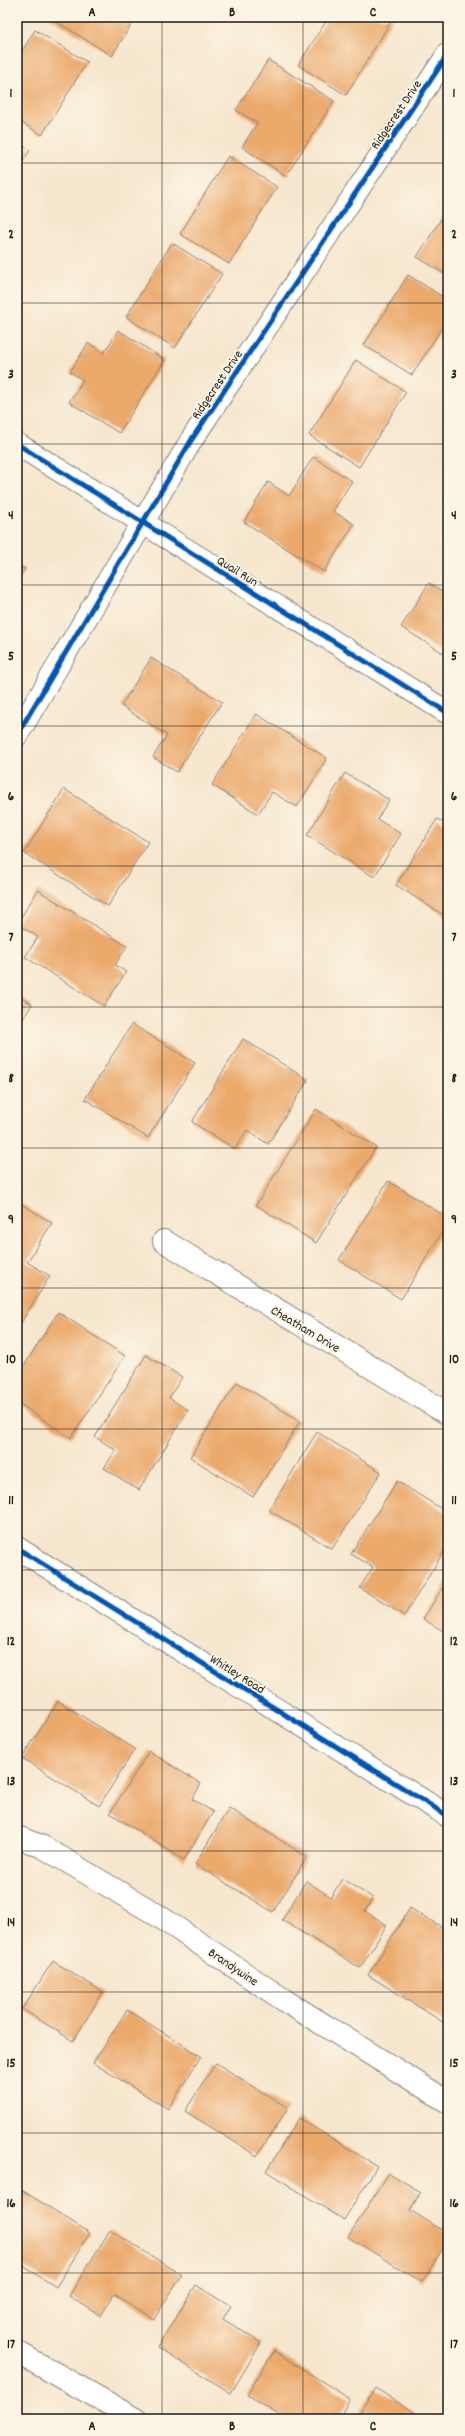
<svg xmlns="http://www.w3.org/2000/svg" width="465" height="2436" viewBox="0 0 465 2436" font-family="Dekko,sans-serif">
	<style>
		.building { fill: #eba96c }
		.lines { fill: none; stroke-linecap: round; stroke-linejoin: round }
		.street-casing { stroke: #898174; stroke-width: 24 }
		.secondary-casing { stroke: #898174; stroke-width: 24 }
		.street { stroke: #fff; stroke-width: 22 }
		.secondary { stroke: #fff; stroke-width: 22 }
		.cycleway-casing { stroke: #fcf5e5; stroke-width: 8 }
		.cycleway { stroke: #0057b8; stroke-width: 5 }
		.grid { fill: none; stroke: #1c1c1c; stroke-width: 1; stroke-opacity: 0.55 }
		.labels { text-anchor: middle; stroke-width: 4; stroke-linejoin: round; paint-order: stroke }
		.street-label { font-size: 13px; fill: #1c1c1c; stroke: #fcf5e5 }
		.neatline { fill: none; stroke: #1c1c1c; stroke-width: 1.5 }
		.grid-label { font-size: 13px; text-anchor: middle; font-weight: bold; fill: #1c1c1c }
	</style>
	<rect width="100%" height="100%" fill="#fcf5e5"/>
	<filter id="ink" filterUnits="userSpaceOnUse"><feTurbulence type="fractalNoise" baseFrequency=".025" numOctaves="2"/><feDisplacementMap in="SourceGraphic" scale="8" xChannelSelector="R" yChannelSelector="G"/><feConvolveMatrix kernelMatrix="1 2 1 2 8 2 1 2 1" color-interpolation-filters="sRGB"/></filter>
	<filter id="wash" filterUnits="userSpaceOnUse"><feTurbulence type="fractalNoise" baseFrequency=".012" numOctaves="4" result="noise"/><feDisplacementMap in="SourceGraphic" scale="16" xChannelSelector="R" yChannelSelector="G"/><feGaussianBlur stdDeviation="0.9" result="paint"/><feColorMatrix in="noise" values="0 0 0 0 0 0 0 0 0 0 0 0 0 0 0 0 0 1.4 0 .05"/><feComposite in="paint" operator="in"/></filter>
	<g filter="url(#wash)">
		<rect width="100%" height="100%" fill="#f6e6cd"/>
		<g id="blocks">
			<g class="building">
				<path d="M 49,17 L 136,17 L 112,56 Z"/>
				<path d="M 329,17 L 393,18 L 346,95 L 298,65 Z"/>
				<path d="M 35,30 L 87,62 L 42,135 L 17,120 L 17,59 Z"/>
				<path d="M 268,60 L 334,101 L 286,176 L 242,147 L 257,123 L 236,110 Z"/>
				<path d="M 17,142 L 30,150 L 17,171 Z"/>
				<path d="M 228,156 L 277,187 L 229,264 L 180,234 Z"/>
				<path d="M 448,208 L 448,276 L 417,257 Z"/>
				<path d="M 172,243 L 222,274 L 175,348 L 126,317 Z"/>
				<path d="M 408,275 L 448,300 L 448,318 L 412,375 L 364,345 Z"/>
				<path d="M 118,330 L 165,360 L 119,433 L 69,402 L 83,380 L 70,372 L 88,343 L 104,353 Z"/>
				<path d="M 356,360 L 406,392 L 359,467 L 309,435 Z"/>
				<path d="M 313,457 L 352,481 L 333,511 L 354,524 L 324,572 L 244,522 L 268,482 L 289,496 Z"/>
				<path d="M 17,565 L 25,569 L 17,582 Z"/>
				<path d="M 429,583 L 448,595 L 448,656 L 401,627 Z"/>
				<path d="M 151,658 L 222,702 L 177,772 L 153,757 L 167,735 L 121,706 Z"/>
				<path d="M 256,714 L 327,758 L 297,807 L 272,792 L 258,814 L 212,785 Z"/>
				<path d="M 345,773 L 389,800 L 377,819 L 401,834 L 374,877 L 307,835 Z"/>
				<path d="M 64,789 L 148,842 L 108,906 L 24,853 Z"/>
				<path d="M 437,819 L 448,825 L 448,918 L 396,885 Z"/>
				<path d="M 38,890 L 127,946 L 115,965 L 126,972 L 104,1006 L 25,957 L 38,937 L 17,924 Z"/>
				<path d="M 17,995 L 32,1004 L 17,1029 Z"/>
				<path d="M 132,1024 L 195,1063 L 148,1138 L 85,1099 Z"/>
				<path d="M 243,1039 L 308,1080 L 268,1144 L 247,1130 L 235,1149 L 192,1122 Z"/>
				<path d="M 316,1109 L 376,1147 L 316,1243 L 256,1205 Z"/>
				<path d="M 388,1181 L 448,1218 L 448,1223 L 401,1299 L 339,1260 Z"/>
				<path d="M 17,1201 L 52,1223 L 27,1262 L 50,1276 L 19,1326 L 17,1325 Z"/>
				<path d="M 58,1312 L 125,1356 L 71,1438 L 17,1402 L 17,1377 Z"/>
				<path d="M 146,1355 L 182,1377 L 169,1398 L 188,1410 L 139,1490 L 104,1468 L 116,1450 L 95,1437 Z"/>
				<path d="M 237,1382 L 300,1421 L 253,1497 L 190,1457 Z"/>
				<path d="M 317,1432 L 381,1472 L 332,1549 L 269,1510 Z"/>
				<path d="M 397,1481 L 448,1513 L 448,1545 L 404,1616 L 360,1588 L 373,1567 L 351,1554 Z"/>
				<path d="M 448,1579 L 448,1634 L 423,1619 Z"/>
				<path d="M 58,1701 L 135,1749 L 99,1806 L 22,1758 Z"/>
				<path d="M 149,1751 L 201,1784 L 192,1799 L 213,1812 L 184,1860 L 110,1813 Z"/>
				<path d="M 229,1808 L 307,1857 L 273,1912 L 195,1864 Z"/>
				<path d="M 342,1879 L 373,1898 L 365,1911 L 387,1925 L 360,1968 L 282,1920 L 306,1881 L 331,1897 Z"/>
				<path d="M 410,1908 L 448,1931 L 446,2024 L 368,1975 Z"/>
				<path d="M 53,1961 L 103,1992 L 73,2041 L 22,2009 Z"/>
				<path d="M 127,2010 L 201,2056 L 168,2109 L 93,2063 Z"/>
				<path d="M 216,2063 L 288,2108 L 257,2156 L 185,2111 Z"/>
				<path d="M 299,2118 L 377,2166 L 344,2220 L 266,2171 Z"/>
				<path d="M 389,2173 L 421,2192 L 410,2210 L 448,2234 L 448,2240 L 422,2282 L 348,2237 Z"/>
				<path d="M 17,2187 L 90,2233 L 56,2287 L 17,2262 Z"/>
				<path d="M 110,2230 L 182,2275 L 154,2319 L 114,2294 L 101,2316 L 69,2296 Z"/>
				<path d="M 448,2270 L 448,2283 L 442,2279 Z"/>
				<path d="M 196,2285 L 231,2307 L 223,2319 L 261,2343 L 231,2393 L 157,2347 Z"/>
				<path d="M 274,2351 L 350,2399 L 338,2419 L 285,2419 L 247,2395 Z"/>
				<path d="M 375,2388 L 425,2419 L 355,2419 Z"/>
			</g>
		</g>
	</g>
	<g filter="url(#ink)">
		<use href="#blocks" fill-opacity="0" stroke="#898174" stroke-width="1"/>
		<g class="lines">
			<g class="street-casing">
				<g id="street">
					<path d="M 17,444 L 448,713"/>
					<path d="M 17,735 L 192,439 L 448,54"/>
					<path d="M 164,1241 L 448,1414"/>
					<path d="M 17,1837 L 43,1847 L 154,1913 L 287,2002 L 448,2102"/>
					<path d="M 17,2352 L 136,2419"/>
				</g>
			</g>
			<g class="secondary-casing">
				<path id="secondary" d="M 17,1548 L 448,1816"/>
			</g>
			<use href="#street" class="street"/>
			<use href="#secondary" class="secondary"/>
			<g class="cycleway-casing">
				<g id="cycleway">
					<path d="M 17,444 L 448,713"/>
					<path d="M 17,735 L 192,439 L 448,54"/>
					<path d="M 17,1548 L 448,1816"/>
				</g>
			</g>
			<use href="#cycleway" class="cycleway"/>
		</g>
	</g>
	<path class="grid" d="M 162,17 L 162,2419M 303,17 L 303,2419M 17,163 L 448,163M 17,303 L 448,303M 17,444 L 448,444M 17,585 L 448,585M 17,726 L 448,726M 17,866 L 448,866M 17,1007 L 448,1007M 17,1148 L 448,1148M 17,1288 L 448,1288M 17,1429 L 448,1429M 17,1570 L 448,1570M 17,1710 L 448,1710M 17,1851 L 448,1851M 17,1992 L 448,1992M 17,2133 L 448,2133M 17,2273 L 448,2273"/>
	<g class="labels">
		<g class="street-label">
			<text transform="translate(395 114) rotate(-56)" y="5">Ridgecrest Drive</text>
			<text transform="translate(216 384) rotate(-56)" y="5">Ridgecrest Drive</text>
			<text transform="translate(238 570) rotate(32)" y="5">Quail Run</text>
			<text transform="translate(306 1328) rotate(31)" y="5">Cheatham Drive</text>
			<text transform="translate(238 1673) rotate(32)" y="5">Whitley Road</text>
			<text transform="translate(234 1966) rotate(34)" y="5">Brandywine</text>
		</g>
	</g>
	<rect width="465" height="2436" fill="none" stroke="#fcf5e5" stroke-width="44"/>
	<rect x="22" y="22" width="421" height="2392" class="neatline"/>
	<g class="grid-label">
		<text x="92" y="16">A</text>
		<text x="232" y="16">B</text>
		<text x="373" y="16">C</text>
		<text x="11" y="97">1</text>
		<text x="454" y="97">1</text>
		<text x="11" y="238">2</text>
		<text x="454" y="238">2</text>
		<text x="11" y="378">3</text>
		<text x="454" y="378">3</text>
		<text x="11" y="519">4</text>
		<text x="454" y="519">4</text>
		<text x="11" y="660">5</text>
		<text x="454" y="660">5</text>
		<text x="11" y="800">6</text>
		<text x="454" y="800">6</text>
		<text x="11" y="941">7</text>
		<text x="454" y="941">7</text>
		<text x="11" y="1082">8</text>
		<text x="454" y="1082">8</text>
		<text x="11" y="1223">9</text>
		<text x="454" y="1223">9</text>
		<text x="11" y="1363">10</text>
		<text x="454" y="1363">10</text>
		<text x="11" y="1504">11</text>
		<text x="454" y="1504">11</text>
		<text x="11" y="1645">12</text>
		<text x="454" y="1645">12</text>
		<text x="11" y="1785">13</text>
		<text x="454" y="1785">13</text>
		<text x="11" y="1926">14</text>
		<text x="454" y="1926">14</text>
		<text x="11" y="2067">15</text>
		<text x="454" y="2067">15</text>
		<text x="11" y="2207">16</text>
		<text x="454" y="2207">16</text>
		<text x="11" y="2348">17</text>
		<text x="454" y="2348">17</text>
		<text x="92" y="2430">A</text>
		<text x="232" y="2430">B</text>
		<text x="373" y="2430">C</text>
	</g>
</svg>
